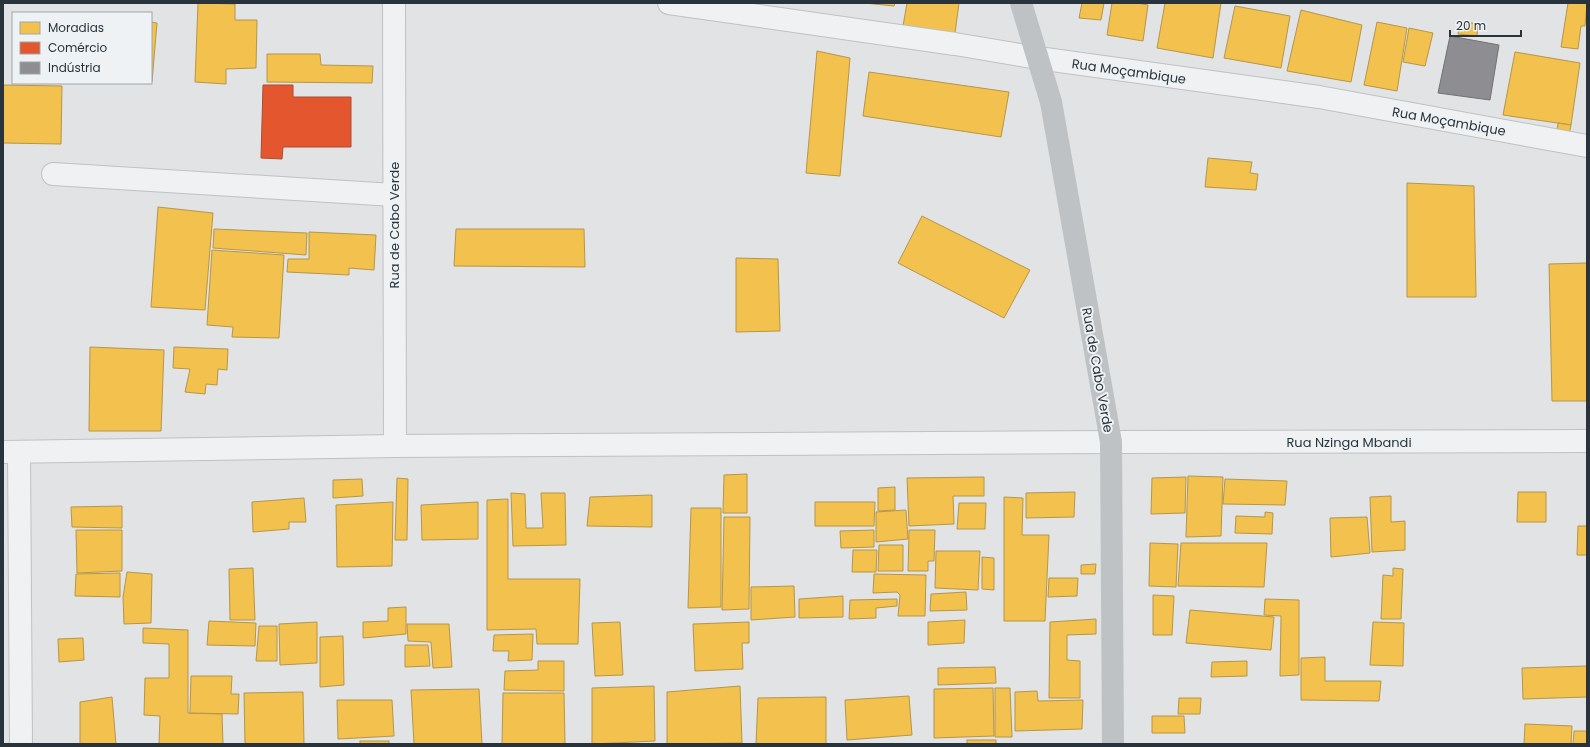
<svg xmlns="http://www.w3.org/2000/svg" width="1590" height="747" viewBox="0 0 1590 747" font-family="Poppins,sans-serif">
	<style>
		.homes { fill: #f2c14e; stroke: #b69649 }
		.shops { fill: #e4572e; stroke: #ac4c32 }
		.industry { fill: #8d8d92; stroke: #6f7278 }
		.lines { fill: none; stroke-linecap: round; stroke-linejoin: round }
		.minor-casing { stroke: #bfc1c3; stroke-width: 24 }
		.minor { stroke: #eff1f2; stroke-width: 22 }
		.secondary { stroke: #bfc2c4; stroke-width: 22 }
		.labels { text-anchor: middle; stroke-width: 4; stroke-linejoin: round; paint-order: stroke }
		.street-label { font-size: 13px; fill: #29333c; stroke: #eef2f4 }
	</style>
	<rect width="100%" height="100%" fill="#e1e3e5"/>
	<g class="homes">
		<path d="M 198,3 L 235,4 L 235,20 L 257,20 L 256,68 L 226,69 L 226,84 L 195,82 Z"/>
		<path d="M 864,3 L 895,3 L 894,6 Z"/>
		<path d="M 907,3 L 959,3 L 955,33 L 903,26 Z"/>
		<path d="M 1082,3 L 1104,3 L 1101,20 L 1079,18 Z"/>
		<path d="M 1112,3 L 1138,3 L 1148,5 L 1143,41 L 1107,35 Z"/>
		<path d="M 1165,3 L 1221,3 L 1213,58 L 1157,48 Z"/>
		<path d="M 1568,3 L 1587,3 L 1585,26 L 1581,26 L 1578,49 L 1561,47 Z"/>
		<path d="M 1235,6 L 1290,16 L 1281,68 L 1224,58 Z"/>
		<path d="M 1301,10 L 1362,25 L 1351,82 L 1287,71 Z"/>
		<path d="M 1460,21 L 1478,24 L 1477,36 L 1458,34 Z"/>
		<path d="M 151,22 L 157,23 L 152,82 L 151,82 Z"/>
		<path d="M 1377,22 L 1407,28 L 1397,91 L 1364,85 Z"/>
		<path d="M 1409,28 L 1433,33 L 1425,66 L 1403,62 Z"/>
		<path d="M 817,51 L 850,58 L 840,176 L 806,173 Z"/>
		<path d="M 1515,52 L 1580,63 L 1571,125 L 1503,115 Z"/>
		<path d="M 267,54 L 320,54 L 321,65 L 373,66 L 372,83 L 267,82 Z"/>
		<path d="M 869,72 L 1009,92 L 1001,137 L 863,116 Z"/>
		<path d="M 3,85 L 62,86 L 61,144 L 3,143 Z"/>
		<path d="M 1558,123 L 1571,125 L 1568,140 L 1556,138 Z"/>
		<path d="M 1208,158 L 1252,162 L 1250,173 L 1258,174 L 1256,190 L 1205,187 Z"/>
		<path d="M 1407,183 L 1474,186 L 1476,297 L 1407,297 Z"/>
		<path d="M 158,207 L 213,213 L 205,310 L 151,307 Z"/>
		<path d="M 922,216 L 1030,270 L 1004,318 L 898,263 Z"/>
		<path d="M 214,229 L 307,233 L 306,255 L 213,248 Z"/>
		<path d="M 456,229 L 584,229 L 585,267 L 454,266 Z"/>
		<path d="M 309,232 L 376,235 L 374,270 L 349,268 L 349,275 L 287,272 L 288,259 L 309,259 Z"/>
		<path d="M 212,250 L 284,255 L 279,338 L 232,337 L 233,327 L 207,325 Z"/>
		<path d="M 736,258 L 778,259 L 780,331 L 736,332 Z"/>
		<path d="M 1587,263 L 1587,401 L 1552,401 L 1549,264 Z"/>
		<path d="M 90,347 L 164,350 L 161,431 L 89,431 Z"/>
		<path d="M 174,347 L 228,349 L 227,370 L 218,369 L 217,385 L 206,384 L 205,394 L 185,392 L 190,369 L 173,368 Z"/>
		<path d="M 747,474 L 747,513 L 723,513 L 724,475 Z"/>
		<path d="M 1188,476 L 1223,477 L 1221,536 L 1186,537 Z"/>
		<path d="M 984,477 L 984,496 L 953,496 L 954,524 L 909,526 L 907,478 Z"/>
		<path d="M 1186,477 L 1185,513 L 1151,514 L 1152,478 Z"/>
		<path d="M 397,478 L 408,479 L 407,540 L 395,540 Z"/>
		<path d="M 362,479 L 363,496 L 333,498 L 333,480 Z"/>
		<path d="M 1225,479 L 1287,481 L 1285,505 L 1223,504 Z"/>
		<path d="M 895,487 L 895,510 L 878,511 L 878,488 Z"/>
		<path d="M 1075,492 L 1074,517 L 1026,518 L 1026,493 Z"/>
		<path d="M 1518,492 L 1546,492 L 1546,522 L 1517,522 Z"/>
		<path d="M 511,493 L 525,494 L 526,528 L 543,528 L 541,493 L 565,493 L 566,545 L 513,546 Z"/>
		<path d="M 652,495 L 652,527 L 587,526 L 590,497 Z"/>
		<path d="M 1391,496 L 1391,522 L 1405,521 L 1405,550 L 1372,552 L 1370,497 Z"/>
		<path d="M 1004,497 L 1023,498 L 1022,535 L 1049,535 L 1045,621 L 1004,621 Z"/>
		<path d="M 304,498 L 306,522 L 289,522 L 289,529 L 253,532 L 252,502 Z"/>
		<path d="M 508,499 L 508,579 L 580,579 L 578,644 L 537,644 L 536,629 L 487,630 L 487,500 Z"/>
		<path d="M 393,502 L 392,566 L 337,567 L 336,505 Z"/>
		<path d="M 478,502 L 478,539 L 422,540 L 421,505 Z"/>
		<path d="M 815,502 L 875,502 L 874,526 L 815,526 Z"/>
		<path d="M 959,503 L 986,503 L 985,529 L 957,529 Z"/>
		<path d="M 122,506 L 122,528 L 72,527 L 71,507 Z"/>
		<path d="M 691,508 L 721,508 L 721,607 L 688,608 Z"/>
		<path d="M 906,510 L 908,539 L 876,542 L 876,512 Z"/>
		<path d="M 1265,512 L 1273,513 L 1272,534 L 1235,533 L 1236,516 L 1265,517 Z"/>
		<path d="M 724,517 L 750,517 L 749,609 L 722,610 Z"/>
		<path d="M 1367,517 L 1370,553 L 1331,557 L 1330,518 Z"/>
		<path d="M 1578,526 L 1587,526 L 1587,555 L 1577,555 Z"/>
		<path d="M 76,530 L 122,530 L 122,571 L 77,573 Z"/>
		<path d="M 874,530 L 874,547 L 841,548 L 840,531 Z"/>
		<path d="M 909,530 L 935,530 L 934,561 L 928,561 L 928,571 L 908,571 Z"/>
		<path d="M 1150,543 L 1178,544 L 1176,587 L 1149,586 Z"/>
		<path d="M 1181,543 L 1267,543 L 1264,587 L 1178,586 Z"/>
		<path d="M 879,545 L 903,545 L 903,571 L 878,571 Z"/>
		<path d="M 853,550 L 877,550 L 876,572 L 852,572 Z"/>
		<path d="M 936,551 L 980,551 L 978,590 L 935,588 Z"/>
		<path d="M 982,557 L 994,558 L 994,590 L 982,589 Z"/>
		<path d="M 1096,564 L 1095,574 L 1081,574 L 1081,565 Z"/>
		<path d="M 253,568 L 255,620 L 230,620 L 229,569 Z"/>
		<path d="M 1393,568 L 1403,569 L 1401,619 L 1381,619 L 1383,575 L 1393,576 Z"/>
		<path d="M 127,572 L 152,574 L 151,623 L 124,624 L 123,597 Z"/>
		<path d="M 120,573 L 120,597 L 75,596 L 76,574 Z"/>
		<path d="M 874,574 L 926,575 L 925,616 L 898,616 L 900,595 L 897,592 L 873,593 Z"/>
		<path d="M 1049,578 L 1078,578 L 1077,596 L 1048,597 Z"/>
		<path d="M 794,586 L 795,617 L 751,620 L 751,587 Z"/>
		<path d="M 966,592 L 967,610 L 930,611 L 931,594 Z"/>
		<path d="M 1153,595 L 1174,596 L 1172,635 L 1153,635 Z"/>
		<path d="M 843,596 L 843,617 L 799,618 L 799,599 Z"/>
		<path d="M 897,599 L 897,606 L 876,608 L 876,618 L 849,619 L 850,600 Z"/>
		<path d="M 1265,599 L 1299,600 L 1299,675 L 1280,676 L 1281,616 L 1264,615 Z"/>
		<path d="M 406,607 L 406,634 L 363,638 L 363,622 L 388,621 L 388,608 Z"/>
		<path d="M 1190,610 L 1274,617 L 1271,650 L 1186,643 Z"/>
		<path d="M 1096,619 L 1096,634 L 1067,635 L 1067,660 L 1080,661 L 1080,698 L 1049,698 L 1050,622 Z"/>
		<path d="M 965,620 L 964,643 L 928,645 L 928,622 Z"/>
		<path d="M 209,621 L 256,623 L 255,646 L 207,645 Z"/>
		<path d="M 317,622 L 317,663 L 280,665 L 279,624 Z"/>
		<path d="M 620,622 L 623,675 L 595,676 L 592,623 Z"/>
		<path d="M 749,622 L 749,643 L 742,643 L 743,669 L 695,671 L 693,624 Z"/>
		<path d="M 1373,622 L 1404,623 L 1403,666 L 1370,665 Z"/>
		<path d="M 407,624 L 449,624 L 452,667 L 433,668 L 431,642 L 408,641 Z"/>
		<path d="M 259,626 L 277,626 L 277,661 L 256,661 Z"/>
		<path d="M 143,628 L 188,630 L 188,713 L 222,714 L 223,744 L 159,744 L 160,716 L 144,715 L 145,678 L 169,678 L 169,644 L 143,643 Z"/>
		<path d="M 533,634 L 532,660 L 508,661 L 509,651 L 493,651 L 494,635 Z"/>
		<path d="M 343,636 L 344,685 L 320,687 L 320,637 Z"/>
		<path d="M 83,638 L 84,660 L 59,662 L 58,639 Z"/>
		<path d="M 405,645 L 428,645 L 430,666 L 405,667 Z"/>
		<path d="M 1325,657 L 1325,681 L 1381,681 L 1379,701 L 1301,700 L 1301,658 Z"/>
		<path d="M 538,661 L 564,661 L 564,691 L 504,690 L 505,671 L 538,670 Z"/>
		<path d="M 1247,661 L 1247,676 L 1211,677 L 1212,662 Z"/>
		<path d="M 1587,666 L 1587,697 L 1523,699 L 1522,668 Z"/>
		<path d="M 995,667 L 996,683 L 938,685 L 938,668 Z"/>
		<path d="M 191,676 L 232,676 L 231,694 L 239,694 L 238,714 L 190,713 Z"/>
		<path d="M 654,686 L 655,741 L 592,744 L 592,688 Z"/>
		<path d="M 740,686 L 742,743 L 667,744 L 667,692 Z"/>
		<path d="M 993,688 L 994,736 L 934,738 L 934,689 Z"/>
		<path d="M 995,688 L 1010,688 L 1012,737 L 995,737 Z"/>
		<path d="M 479,689 L 482,744 L 414,744 L 411,690 Z"/>
		<path d="M 1037,691 L 1038,701 L 1083,700 L 1082,729 L 1015,731 L 1015,692 Z"/>
		<path d="M 303,692 L 304,744 L 245,744 L 244,693 Z"/>
		<path d="M 503,693 L 564,693 L 565,744 L 502,744 Z"/>
		<path d="M 909,696 L 912,735 L 847,740 L 845,700 Z"/>
		<path d="M 112,697 L 116,744 L 80,744 L 80,702 Z"/>
		<path d="M 826,697 L 826,744 L 756,744 L 758,698 Z"/>
		<path d="M 1179,698 L 1201,698 L 1200,714 L 1178,714 Z"/>
		<path d="M 337,700 L 392,700 L 394,736 L 338,739 Z"/>
		<path d="M 1152,716 L 1184,716 L 1185,733 L 1152,733 Z"/>
		<path d="M 1525,724 L 1572,726 L 1571,744 L 1524,744 Z"/>
		<path d="M 1574,731 L 1587,731 L 1587,744 L 1573,744 Z"/>
		<rect x="967" y="740" width="29" height="4"/>
		<rect x="360" y="741" width="29" height="3"/>
	</g>
	<path class="shops" d="M 263,85 L 293,85 L 293,97 L 351,97 L 351,147 L 283,147 L 282,159 L 261,158 Z"/>
	<path class="industry" d="M 1450,36 L 1499,45 L 1490,100 L 1438,93 Z"/>
	<g class="lines">
		<g class="minor-casing">
			<g id="minor">
				<path d="M 394,3 L 395,446"/>
				<path d="M 669,3 L 955,44 L 1038,58 L 1319,97 L 1587,146"/>
				<path d="M 53,174 L 394,195"/>
				<path d="M 3,452 L 395,446 L 1111,442 L 1587,441"/>
				<path d="M 19,452 L 21,744"/>
			</g>
		</g>
		<use href="#minor" class="minor"/>
		<path class="secondary" d="M 1021,3 L 1051,102 L 1111,442 L 1113,744"/>
	</g>
	<g class="labels">
		<g class="street-label">
			<text transform="translate(1129 71) rotate(8)" y="5">Rua Moçambique</text>
			<text transform="translate(1449 121) rotate(10)" y="5">Rua Moçambique</text>
			<text transform="translate(394 225) rotate(-90)" y="5">Rua de Cabo Verde</text>
			<text transform="translate(1098 370) rotate(80)" y="5">Rua de Cabo Verde</text>
			<text x="1349" y="447">Rua Nzinga Mbandi</text>
		</g>
	</g>
	<rect width="1590" height="747" fill="none" stroke="#29333c" stroke-width="8"/>
	<rect x="12" y="12" width="140" height="72" fill="#eef2f4" stroke="#9fa6aa"/>
	<rect x="20" y="22" width="20" height="12" fill="#f2c14e" stroke="#9fa6aa"/>
	<text x="48" y="32" font-size="12" fill="#29333c">Moradias</text>
	<rect x="20" y="42" width="20" height="12" fill="#e4572e" stroke="#9fa6aa"/>
	<text x="48" y="52" font-size="12" fill="#29333c">Comércio</text>
	<rect x="20" y="62" width="20" height="12" fill="#8d8d92" stroke="#9fa6aa"/>
	<text x="48" y="72" font-size="12" fill="#29333c">Indústria</text>
	<path d="M1450 30v6h71v-6" fill="none" stroke="#29333c" stroke-width="2"/>
	<text x="1456" y="30" font-size="12" fill="#29333c" stroke="#eef2f4" stroke-width="3" paint-order="stroke">20 m</text>
</svg>
